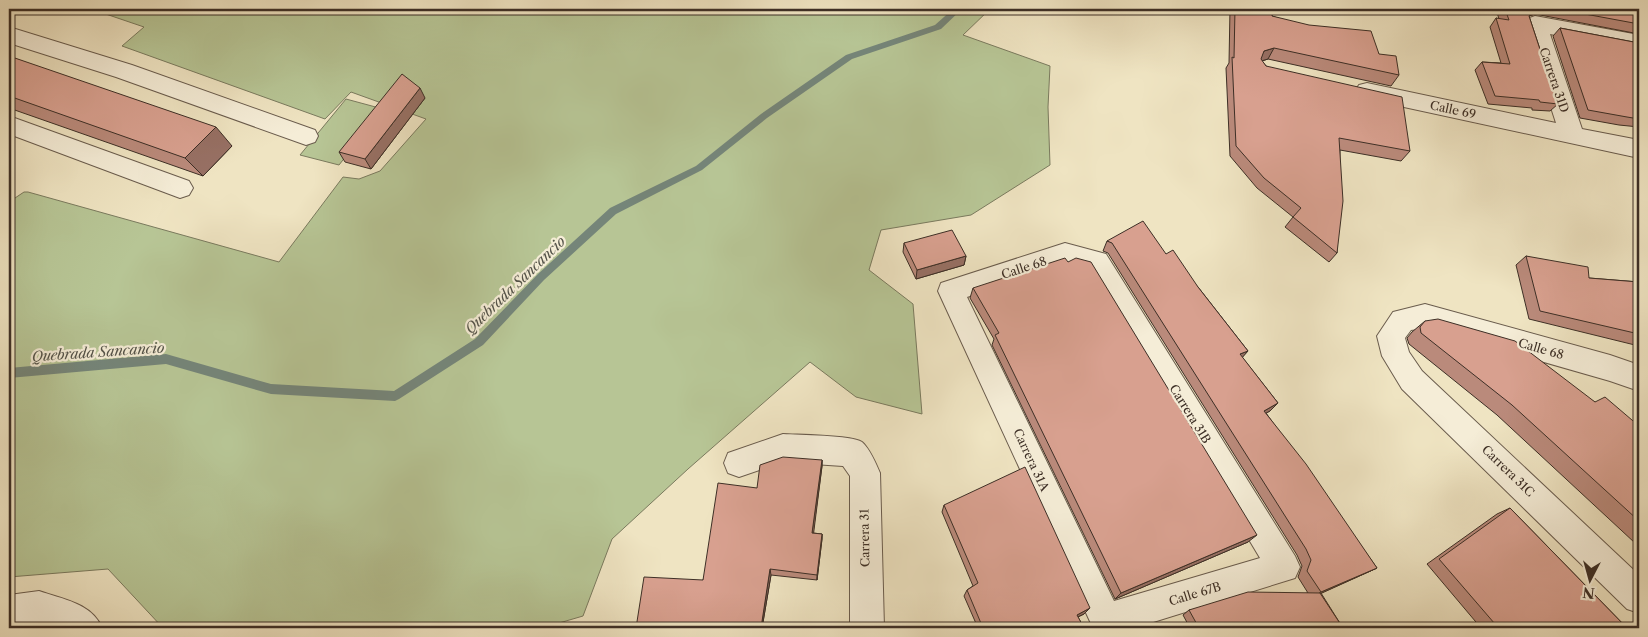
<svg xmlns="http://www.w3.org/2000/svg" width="1648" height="637" viewBox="0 0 1648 637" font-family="'Libre Caslon Text',serif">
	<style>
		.green { fill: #b7c595; stroke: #7a7a5e }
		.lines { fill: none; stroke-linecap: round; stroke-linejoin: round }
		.stream { fill: #758579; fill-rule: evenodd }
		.minor-casing { stroke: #6a5c4d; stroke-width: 2 }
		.minor { fill: #f5edd7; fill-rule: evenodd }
		.wall { fill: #ba8a7b; stroke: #3d2f26 }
		.shaded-wall { fill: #977064; stroke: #3d2f26 }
		.building { fill: #d8a08f; stroke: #3d2f26 }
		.labels { text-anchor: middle; stroke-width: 4.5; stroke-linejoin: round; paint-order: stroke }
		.street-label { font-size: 12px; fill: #3d2f26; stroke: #f5edd7 }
		.water-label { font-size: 14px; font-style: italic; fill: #545349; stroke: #f5edd7 }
	</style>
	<rect width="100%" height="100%" fill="#efe4c2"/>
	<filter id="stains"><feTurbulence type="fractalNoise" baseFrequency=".004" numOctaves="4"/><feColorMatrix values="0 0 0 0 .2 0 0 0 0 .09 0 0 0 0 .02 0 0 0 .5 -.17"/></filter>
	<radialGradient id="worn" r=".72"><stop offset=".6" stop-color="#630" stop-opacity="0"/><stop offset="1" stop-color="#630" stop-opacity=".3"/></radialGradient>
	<g class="green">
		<path d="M 91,9 L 990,9 L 963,35 L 1050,66 L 1048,107 L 1050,165 L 971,215 L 881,230 L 869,270 L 913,304 L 922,414 L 856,397 L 810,362 L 688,469 L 612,539 L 583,616 L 542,628 L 163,628 L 108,569 L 9,577 L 9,202 L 24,192 L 28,192 L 279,262 L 343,177 L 359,179 L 380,171 L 426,119 L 351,92 L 325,119 L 122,46 L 144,27 Z"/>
		<path d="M 346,99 L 383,109 L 339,165 L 300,155 Z"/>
	</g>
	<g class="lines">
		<path class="stream" d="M 953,9 L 962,9 L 941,29 L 852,59 L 767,118 L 702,170 L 616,214 L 544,280 L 483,345 L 399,399 L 395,401 L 271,394 L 166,364 L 9,378 L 9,368 L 166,354 L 271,384 L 394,391 L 475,339 L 538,274 L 610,208 L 696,166 L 761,114 L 846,55 L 935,25 Z"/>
		<g class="minor-casing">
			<g id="minor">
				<path d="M 1535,16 L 1639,35 L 1639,51 L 1550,34 L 1582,129 L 1639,140 L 1639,158 L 1367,99 L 1359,97 L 1355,91 L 1359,85 L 1367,83 L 1556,123 L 1524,24 L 1527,19 Z"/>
				<path d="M 9,27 L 132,65 L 315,130 L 318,136 L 315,142 L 306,145 L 116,77 L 9,43 Z"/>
				<path d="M 9,116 L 189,181 L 193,188 L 189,195 L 180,198 L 9,134 Z"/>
				<path d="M 1065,243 L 1106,254 L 1295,556 L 1300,567 L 1295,578 L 1134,628 L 1093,628 L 938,291 L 941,283 ZM 1065,265 L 1088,271 L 1260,558 L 1114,601 L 967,297 Z"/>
				<path d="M 1425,304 L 1610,355 L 1639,365 L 1639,391 L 1610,381 L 1425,328 L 1411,330 L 1405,338 L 1409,352 L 1422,371 L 1639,575 L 1639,613 L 1627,609 L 1402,389 L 1382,356 L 1377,336 L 1393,312 Z"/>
				<path d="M 783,434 C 798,435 852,435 862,442 C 870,449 876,464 880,473 L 884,628 L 850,628 L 850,476 L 843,466 L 783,462 L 739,477 L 728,473 L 724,463 L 728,453 Z"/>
				<path d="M 39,591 C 62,599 92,603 102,628 L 53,628 L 39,623 L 9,627 L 9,595 Z"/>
			</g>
		</g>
		<use href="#minor" class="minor"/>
	</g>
	<g class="wall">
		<path d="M 1230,9 L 1272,9 L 1272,16 L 1379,54 L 1399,75 L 1391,86 L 1268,59 L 1262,61 L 1266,66 L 1410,151 L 1401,161 L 1340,150 L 1337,253 L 1329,262 L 1285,227 L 1293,217 L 1257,188 L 1230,156 L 1226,68 L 1229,63 Z"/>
		<path d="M 1496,9 L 1639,9 L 1639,34 L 1535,14 L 1529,16 L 1558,104 L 1550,111 L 1532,110 L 1532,108 L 1488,104 L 1475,70 L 1482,62 L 1501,63 L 1490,27 L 1496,18 L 1499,19 Z"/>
		<path d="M 1560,28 L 1639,43 L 1639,127 L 1619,125 L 1580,118 L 1553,36 Z"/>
		<path d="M 9,56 L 232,146 L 203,176 L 9,108 Z"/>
		<path d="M 425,98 L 371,169 L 345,162 L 339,152 Z"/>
		<path d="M 1107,241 L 1166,254 L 1198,287 L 1248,351 L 1242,357 L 1278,403 L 1270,411 L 1266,413 L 1377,568 L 1366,573 L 1321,593 L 1343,628 L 1190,628 L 1183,615 L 1189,610 L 1308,593 L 1298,577 L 1302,566 L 1297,555 L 1108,253 L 1103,251 Z"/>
		<path d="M 904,243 L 966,256 L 964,265 L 916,279 L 903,252 Z"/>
		<path d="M 1526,256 L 1589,278 L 1639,282 L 1639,346 L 1529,319 L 1516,265 Z"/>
		<path d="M 973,288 L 1248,542 L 1115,599 L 992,345 L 994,339 L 970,298 Z"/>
		<path d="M 1425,321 L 1595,402 L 1639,426 L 1639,541 L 1635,543 L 1497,415 L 1409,344 L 1407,338 L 1412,332 Z"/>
		<path d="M 822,460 L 822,466 L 813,533 L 822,534 L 822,539 L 817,580 L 771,575 L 762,628 L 636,628 L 703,580 L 757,488 Z"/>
		<path d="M 944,505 L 1084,614 L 1078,617 L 1084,628 L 978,628 L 964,596 L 967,590 L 973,586 L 942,512 Z"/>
		<path d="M 1510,508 L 1627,628 L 1481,628 L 1427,564 L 1497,514 Z"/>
	</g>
	<g class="shaded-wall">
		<path d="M 1533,9 L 1540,9 L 1535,14 L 1526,17 Z"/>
		<path d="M 1274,48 L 1268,59 L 1258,62 L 1264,51 Z"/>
		<path d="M 420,88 L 425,98 L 371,169 L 365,159 Z"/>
		<path d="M 216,127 L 232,146 L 203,176 L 185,158 Z"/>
		<path d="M 966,256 L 964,265 L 916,279 L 917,270 Z"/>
		<path d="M 1248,351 L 1241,359 L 1240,354 Z"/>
		<path d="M 1278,403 L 1270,411 L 1257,418 L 1264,411 Z"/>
		<path d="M 822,460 L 822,466 L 813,538 L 812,533 Z"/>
		<path d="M 822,534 L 822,539 L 817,580 L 817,575 Z"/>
		<path d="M 1257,535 L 1248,542 L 1115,599 L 1121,593 Z"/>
		<path d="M 1377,568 L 1311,598 L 1321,592 Z"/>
		<path d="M 770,569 L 771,575 L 762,628 L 761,628 Z"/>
		<path d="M 1090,608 L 1084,614 L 1071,620 L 1077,615 Z"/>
	</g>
	<g class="building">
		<path d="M 1235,9 L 1272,9 L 1272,16 L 1309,25 L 1371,31 L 1379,54 L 1396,56 L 1399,75 L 1274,48 L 1264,51 L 1261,59 L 1266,66 L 1402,97 L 1410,151 L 1339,138 L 1343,201 L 1337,253 L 1293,217 L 1301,208 L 1264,178 L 1236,146 L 1232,57 L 1234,58 Z"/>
		<path d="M 1505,9 L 1534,9 L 1529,16 L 1558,104 L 1540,102 L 1539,100 L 1495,96 L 1482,62 L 1510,64 L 1496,18 L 1509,20 Z"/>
		<path d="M 1558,9 L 1639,9 L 1639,24 Z"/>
		<path d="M 1560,28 L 1639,43 L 1639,119 L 1627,117 L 1588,110 Z"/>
		<path d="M 9,56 L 216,127 L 185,158 L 9,96 Z"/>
		<path d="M 402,74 L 420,88 L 365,159 L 339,152 Z"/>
		<path d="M 1143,221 L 1166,254 L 1173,250 L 1198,287 L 1248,351 L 1240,354 L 1278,403 L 1264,411 L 1306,464 L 1377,568 L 1321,592 L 1307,571 L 1311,560 L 1306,549 L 1112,243 L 1107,241 Z"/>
		<path d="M 952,230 L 966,256 L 917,270 L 904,243 Z"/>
		<path d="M 1526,256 L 1588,267 L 1589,278 L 1639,282 L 1639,334 L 1540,311 Z"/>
		<path d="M 1065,258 L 1068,262 L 1076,258 L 1091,262 L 1257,535 L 1121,593 L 995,335 L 999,333 L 973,288 Z"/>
		<path d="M 1438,319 L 1515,341 L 1595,402 L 1605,397 L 1639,426 L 1639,521 L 1512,405 L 1421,333 L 1420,327 L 1425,321 Z"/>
		<path d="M 783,457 L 822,460 L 812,533 L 822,534 L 817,575 L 770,569 L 761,628 L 636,628 L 644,577 L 703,580 L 718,483 L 757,488 L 760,465 Z"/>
		<path d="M 1025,467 L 1090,608 L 1077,615 L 1084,628 L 983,628 L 967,590 L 978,583 L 944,505 Z"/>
		<path d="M 1510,508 L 1627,628 L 1489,628 L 1495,624 L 1439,559 Z"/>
		<path d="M 1248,592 L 1320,593 L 1343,628 L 1199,628 L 1189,610 Z"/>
		<path d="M 36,625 L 57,626 L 59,628 L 9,628 L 9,626 Z"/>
	</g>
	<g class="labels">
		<g class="street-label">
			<text transform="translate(1554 80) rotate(71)" y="4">Carrera 31D</text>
			<text transform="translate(1453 110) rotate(12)" y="4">Calle 69</text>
			<text transform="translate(1024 268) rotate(-18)" y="4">Calle 68</text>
			<text transform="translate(1541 349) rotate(16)" y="4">Calle 68</text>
			<text transform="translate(1190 414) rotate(58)" y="4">Carrera 31B</text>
			<text transform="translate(1031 460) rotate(65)" y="4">Carrera 31A</text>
			<text transform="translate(1508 471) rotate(44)" y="4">Carrera 31C</text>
			<text transform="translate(865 538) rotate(-91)" y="4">Carrera 31</text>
			<text transform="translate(1195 594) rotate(-17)" y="4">Calle 67B</text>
		</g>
		<g class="water-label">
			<text transform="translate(515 285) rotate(-44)" y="5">Quebrada Sancancio</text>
			<text transform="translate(98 352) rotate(-4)" y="5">Quebrada Sancancio</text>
		</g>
	</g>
	<rect width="1648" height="637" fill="none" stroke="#efe4c2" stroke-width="30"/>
	<rect x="10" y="10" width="1628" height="617" fill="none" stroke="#3d2f26" stroke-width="2.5"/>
	<rect x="15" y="15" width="1618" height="607" fill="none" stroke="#3d2f26"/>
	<g transform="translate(1590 580) rotate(186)" stroke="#f5edd7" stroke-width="4" paint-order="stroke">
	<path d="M0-4L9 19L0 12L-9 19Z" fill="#3d2f26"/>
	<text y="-8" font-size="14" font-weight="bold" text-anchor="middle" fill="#3d2f26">N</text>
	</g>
	<rect width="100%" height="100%" filter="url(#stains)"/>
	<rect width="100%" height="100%" fill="url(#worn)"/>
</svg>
